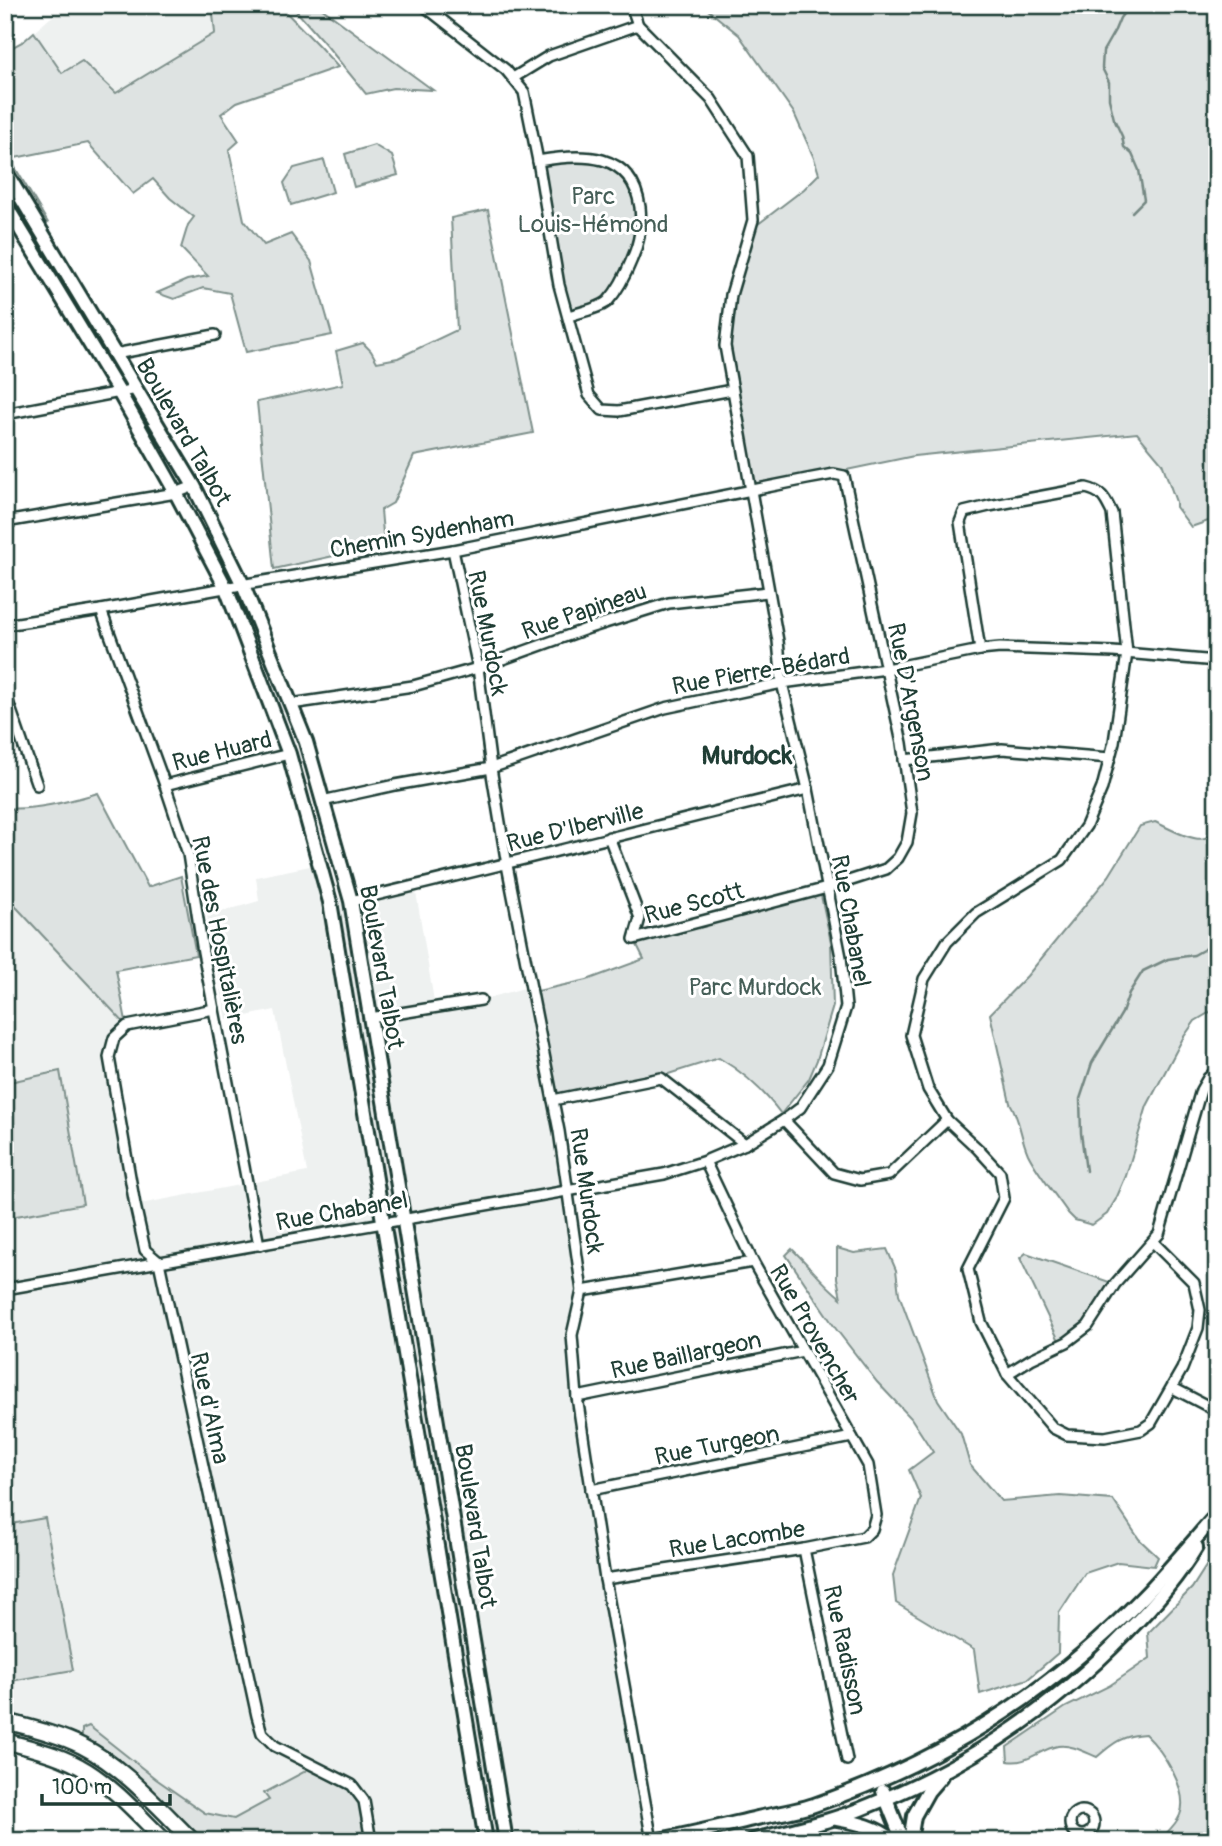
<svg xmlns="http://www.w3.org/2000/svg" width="1222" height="1846" viewBox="0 0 1222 1846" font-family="Pangolin,sans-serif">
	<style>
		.built { fill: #eef1f0 }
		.green { fill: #dee3e2; stroke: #7e908b; stroke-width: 2 }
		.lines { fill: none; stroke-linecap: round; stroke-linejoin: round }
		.stream { stroke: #758883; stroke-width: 2.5 }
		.street-casing { stroke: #1f3d34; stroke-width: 14 }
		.secondary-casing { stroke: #1f3d34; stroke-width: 18 }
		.primary-casing { stroke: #1f3d34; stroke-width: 19 }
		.street { stroke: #fff; stroke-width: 9 }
		.secondary { stroke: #fff; stroke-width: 12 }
		.primary { stroke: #fff; stroke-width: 14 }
		.labels { text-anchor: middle; stroke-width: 6; stroke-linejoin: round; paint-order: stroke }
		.park-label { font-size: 24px; fill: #455e57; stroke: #fff }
		.street-label { font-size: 24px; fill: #1f3d34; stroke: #fff }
		.neighbourhood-label { font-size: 26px; font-weight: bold; fill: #1f3d34; stroke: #fff }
	</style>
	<rect width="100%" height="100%" fill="#fff"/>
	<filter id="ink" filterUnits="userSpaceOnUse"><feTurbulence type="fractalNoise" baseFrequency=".0143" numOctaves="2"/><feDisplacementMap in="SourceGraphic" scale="14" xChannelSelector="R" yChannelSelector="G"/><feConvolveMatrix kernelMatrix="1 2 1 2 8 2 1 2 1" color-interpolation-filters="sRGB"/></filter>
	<g filter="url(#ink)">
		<g class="built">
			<path d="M 74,5 L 212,5 L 215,33 L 116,93 L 82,61 L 62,73 L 34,32 L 50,18 Z"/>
			<path d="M 320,864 L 330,902 L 351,901 L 415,886 L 435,1007 L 481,1000 L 531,986 L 582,1291 L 572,1335 L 577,1397 L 635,1746 L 657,1841 L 371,1841 L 304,1772 L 264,1793 L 269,1800 L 234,1819 L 206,1813 L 156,1779 L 82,1746 L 5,1721 L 5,895 L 127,1026 L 114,1038 L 109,1057 L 135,1205 L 307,1172 L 275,1010 L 227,1020 L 207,916 L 259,901 L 256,877 Z"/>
		</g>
		<g class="green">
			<path d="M 212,5 L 279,5 L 319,46 L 338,67 L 237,102 L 221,114 L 239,141 L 229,150 L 244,220 L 264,245 L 291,234 L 311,261 L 332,335 L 246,352 L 230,293 L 203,288 L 174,299 L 157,293 L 187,280 L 208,276 L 181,248 L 188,225 L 194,217 L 170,198 L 153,179 L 133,194 L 88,143 L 10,159 L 48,223 L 41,225 L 5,166 L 5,51 L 24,41 L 34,32 L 62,73 L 82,61 L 116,93 L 215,33 Z"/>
			<path d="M 291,5 L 317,5 L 433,90 L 393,88 L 366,94 L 327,46 Z"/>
			<path d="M 702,5 L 1217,5 L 1217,518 L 1191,527 L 1176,507 L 1176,502 L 1162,463 L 1137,433 L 914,456 L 750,490 L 725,346 L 731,295 L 749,231 L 804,189 L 819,174 L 814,158 L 794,113 L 739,35 Z"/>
			<path d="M 374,145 L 392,156 L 398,175 L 354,187 L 345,154 Z"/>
			<path d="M 571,155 L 610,163 L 638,194 L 641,235 L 606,303 L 568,316 L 538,161 Z"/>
			<path d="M 324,160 L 333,192 L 291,205 L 284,183 L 294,168 Z"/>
			<path d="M 488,210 L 533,433 L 414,456 L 393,503 L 381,510 L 384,545 L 274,569 L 257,402 L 343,384 L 336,351 L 363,343 L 371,351 L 377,362 L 398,358 L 457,330 L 451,218 Z"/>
			<path d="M 98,793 L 148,887 L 181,876 L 196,955 L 116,970 L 127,1026 L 5,895 L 5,808 C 35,811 69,801 98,793 Z"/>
			<path d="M 1155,822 C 1174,830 1209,854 1217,824 L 1217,1008 L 1195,1021 L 1183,1038 L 1147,1106 L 1126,1176 L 1116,1199 L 1107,1214 L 1092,1225 L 1075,1220 L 1068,1213 C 1055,1194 1038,1174 1028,1154 C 1020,1136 1020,1119 1010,1103 L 990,1014 L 1027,976 L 1109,876 L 1140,826 Z"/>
			<path d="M 820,891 L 831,942 L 833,1006 L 817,1060 L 809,1079 L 781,1114 C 764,1091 743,1072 719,1058 L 643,1082 L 557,1100 L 533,992 L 587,980 L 644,959 L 634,939 Z"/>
			<path d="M 60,1071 L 83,1204 L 5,1218 L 5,1083 Z"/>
			<path d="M 837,1248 L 854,1253 L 887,1249 L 896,1270 L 899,1294 L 938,1400 L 961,1434 L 970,1465 L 1001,1501 L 1060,1496 L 1113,1500 L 1139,1539 L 1158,1557 L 1154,1566 L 1118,1562 L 1085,1573 L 1059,1613 L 1058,1653 L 1028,1679 L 980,1694 L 974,1650 L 896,1603 L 893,1575 L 921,1498 L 909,1470 L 933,1452 L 911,1418 L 877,1382 L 836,1329 L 786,1255 L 792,1249 C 809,1265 822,1283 841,1298 L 837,1278 Z"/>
			<path d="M 1026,1253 L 1115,1284 L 1088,1326 L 1061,1345 L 1020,1258 Z"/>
			<path d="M 45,1518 L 73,1670 L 5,1682 L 5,1525 Z"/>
			<path d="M 1217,1549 L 1217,1841 L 1159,1841 C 1166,1833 1176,1825 1180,1815 C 1190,1791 1162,1750 1145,1734 C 1123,1735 1113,1743 1097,1757 C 1085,1752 1071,1744 1058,1746 C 1040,1749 1026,1765 1008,1761 L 1007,1747 L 1066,1707 L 1109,1686 L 1150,1658 L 1148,1633 L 1192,1588 Z"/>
			<path d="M 89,1726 L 156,1779 L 205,1813 L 234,1819 L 269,1800 L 264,1793 L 304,1772 L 312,1764 L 352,1785 L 364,1801 L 371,1841 L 193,1841 L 82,1746 L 82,1729 Z"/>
		</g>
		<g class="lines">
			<g class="stream">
				<path d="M 1130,5 L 1120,18 L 1115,30 L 1103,51 L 1102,68 L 1109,82 L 1109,99 L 1114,119 L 1122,136 L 1124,147 L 1132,154 L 1139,170 L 1144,200 L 1132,212"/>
				<path d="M 1086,1171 L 1081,1133 L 1080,1099 L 1092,1063 L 1122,1013 L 1129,993 L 1143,971 L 1168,959 L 1194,955 L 1217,942"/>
			</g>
			<g class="street-casing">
				<g id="street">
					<path d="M 423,5 L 506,70 L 524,92 L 538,161 L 559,285 L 589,395 L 602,410 L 619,411 L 732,390"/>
					<path d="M 5,6 L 7,5"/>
					<path d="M 513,78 L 549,56 L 638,25"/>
					<path d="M 538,161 C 582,153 632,151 640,207 C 642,226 640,241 632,259 C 626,274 619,289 608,301 C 601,308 578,313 568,316"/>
					<path d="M 115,354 L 215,335"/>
					<path d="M 5,414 L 136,389"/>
					<path d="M 5,522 L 176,493 L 194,486"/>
					<path d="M 453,550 L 478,668 L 491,768 L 507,865 L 559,1131 L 582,1291 L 572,1335 L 577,1397 L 605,1579 L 652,1841"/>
					<path d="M 101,610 L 165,785 L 188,854 L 203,952 L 259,1245"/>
					<path d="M 5,625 L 101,610 L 258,582 L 453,550 L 807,479 L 834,474 L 844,476 L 902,743 L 912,813 L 907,842 L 898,858 L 886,869 L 827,888 L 634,939 L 640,918 L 609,837"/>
					<path d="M 980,650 L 960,522 L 964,512 L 989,506 L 1086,488 C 1103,492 1105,499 1112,513 L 1127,653 L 1114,742 L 1102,788 L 1086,826 L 1062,860 L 976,913 L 947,942 L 924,979 L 911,1035 L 928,1089 L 947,1120 L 978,1149 L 1000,1173 L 1004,1198 L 968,1269 L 981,1322 L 1007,1374 L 1053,1428 L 1067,1435 L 1105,1437 L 1141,1430 L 1151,1423 L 1182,1369 L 1198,1328 L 1200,1310 L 1194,1283 L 1153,1242"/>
					<path d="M 1214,661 L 1217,630"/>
					<path d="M 5,693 L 37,785"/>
					<path d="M 291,704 L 413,686 L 478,668 L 589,628 L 669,603 L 768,592"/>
					<path d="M 904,760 L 1002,749 L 1110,758"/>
					<path d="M 165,785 L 289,754"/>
					<path d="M 322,801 L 395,785 L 491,768 L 665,708 L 782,683 L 886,669 L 980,650 L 1000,648 L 1113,652 L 1217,661"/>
					<path d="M 351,901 C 504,865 655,826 808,789"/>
					<path d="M 214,1009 L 127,1026 L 114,1038 L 109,1057 L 135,1205 L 145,1250 L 159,1262 L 257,1716 L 262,1733 L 275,1746 L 352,1785 L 364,1801 L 371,1841"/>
					<path d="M 370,1018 L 481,1000"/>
					<path d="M 553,1100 L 661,1078 L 745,1144"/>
					<path d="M 784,1120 L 834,1173 L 860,1180 L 889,1175 L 947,1120"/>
					<path d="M 5,1289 L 664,1174 L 705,1161 L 745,1144 L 784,1120 L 800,1108 L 828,1065 L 846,1007 L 841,957 L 808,789 L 782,683 L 778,641 L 725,346 L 731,295 L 753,220 L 748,156 L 711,99 L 638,25 L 631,5"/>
					<path d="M 582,1291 L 753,1262"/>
					<path d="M 1007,1374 L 1031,1359 L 1067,1342 L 1088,1326 L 1115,1284 L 1159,1234 L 1201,1090 L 1208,1078 L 1217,1070"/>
					<path d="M 1173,1388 L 1217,1411"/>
					<path d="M 577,1397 L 803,1351"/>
					<path d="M 591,1490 L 852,1437"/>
					<path d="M 804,1549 L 847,1760"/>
					<path d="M 605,1579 L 804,1549 L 864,1537 L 872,1529 L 876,1515 L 868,1465 L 753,1262 L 705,1161"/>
					<circle cx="1082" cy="1823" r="12"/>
				</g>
			</g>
			<g class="secondary-casing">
				<g id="secondary">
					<path d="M 5,171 L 194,486 L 243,585 L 306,742 L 351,901 L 506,1841"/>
					<path d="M 5,204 L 119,392 L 176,493 L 226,588 L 289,754 L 330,902 L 486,1841"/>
					<path d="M 883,1791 L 903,1841"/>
					<path d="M 837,1819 C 858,1823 877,1827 894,1841"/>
					<path d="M 653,1841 C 688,1835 723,1826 757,1818 C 776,1814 796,1811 814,1805 C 941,1762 1051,1692 1144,1596 C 1168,1571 1190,1545 1212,1520"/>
					<path d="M 751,1841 C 790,1830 831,1822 868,1806 C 966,1767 1053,1709 1126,1633 C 1152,1607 1177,1579 1196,1547"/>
					<path d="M 910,1841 L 914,1816 L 928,1791 L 941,1776"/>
				</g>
			</g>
			<g class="primary-casing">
				<g id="primary">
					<path d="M 5,1721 C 31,1728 58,1734 82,1746 C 124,1767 160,1809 193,1841"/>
					<path d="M 5,1741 C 34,1749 62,1755 87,1771 C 117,1790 140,1817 165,1841"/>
				</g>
			</g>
			<use href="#street" class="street"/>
			<use href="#secondary" class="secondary"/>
			<use href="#primary" class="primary"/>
		</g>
	</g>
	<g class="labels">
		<g class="park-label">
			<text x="593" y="204">Parc<tspan x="593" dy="28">Louis-Hémond</tspan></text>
			<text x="755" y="995">Parc Murdock</text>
		</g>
		<g class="street-label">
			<text transform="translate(184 432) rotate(60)" y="8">Boulevard Talbot</text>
			<text transform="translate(422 534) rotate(-10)" y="8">Chemin Sydenham</text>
			<text transform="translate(584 611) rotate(-19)" y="8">Rue Papineau</text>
			<text transform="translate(488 633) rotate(79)" y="8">Rue Murdock</text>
			<text transform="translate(761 671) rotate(-10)" y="8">Rue Pierre-Bédard</text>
			<text transform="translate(911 702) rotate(79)" y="8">Rue D'Argenson</text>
			<text transform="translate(222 751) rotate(-14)" y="8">Rue Huard</text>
			<text transform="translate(575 827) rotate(-14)" y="8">Rue D'Iberville</text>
			<text transform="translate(694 903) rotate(-15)" y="8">Rue Scott</text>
			<text transform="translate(851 921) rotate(80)" y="8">Rue Chabanel</text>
			<text transform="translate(220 940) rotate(79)" y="8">Rue des Hospitalières</text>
			<text transform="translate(382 967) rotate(80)" y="8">Boulevard Talbot</text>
			<text transform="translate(587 1191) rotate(82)" y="8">Rue Murdock</text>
			<text transform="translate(342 1211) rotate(-10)" y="8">Rue Chabanel</text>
			<text transform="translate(815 1334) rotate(60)" y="8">Rue Provencher</text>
			<text transform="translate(686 1355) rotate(-12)" y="8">Rue Baillargeon</text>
			<text transform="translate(210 1408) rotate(78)" y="8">Rue d'Alma</text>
			<text transform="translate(717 1445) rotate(-11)" y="8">Rue Turgeon</text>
			<text transform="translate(476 1526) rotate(81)" y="8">Boulevard Talbot</text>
			<text transform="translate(737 1539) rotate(-9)" y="8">Rue Lacombe</text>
			<text transform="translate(845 1650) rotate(78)" y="8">Rue Radisson</text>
		</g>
		<g class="neighbourhood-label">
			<text x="747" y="764">Murdock</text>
		</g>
	</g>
	<rect width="1222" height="1846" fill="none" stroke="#fff" stroke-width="28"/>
	<rect x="14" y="14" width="1194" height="1818" fill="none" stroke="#1f3d34" stroke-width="2.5" filter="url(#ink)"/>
	<path d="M42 1794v10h128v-10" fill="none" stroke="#1f3d34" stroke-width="3.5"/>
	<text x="52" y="1794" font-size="21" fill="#1f3d34" stroke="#ffffff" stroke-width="5" paint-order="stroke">100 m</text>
</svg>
